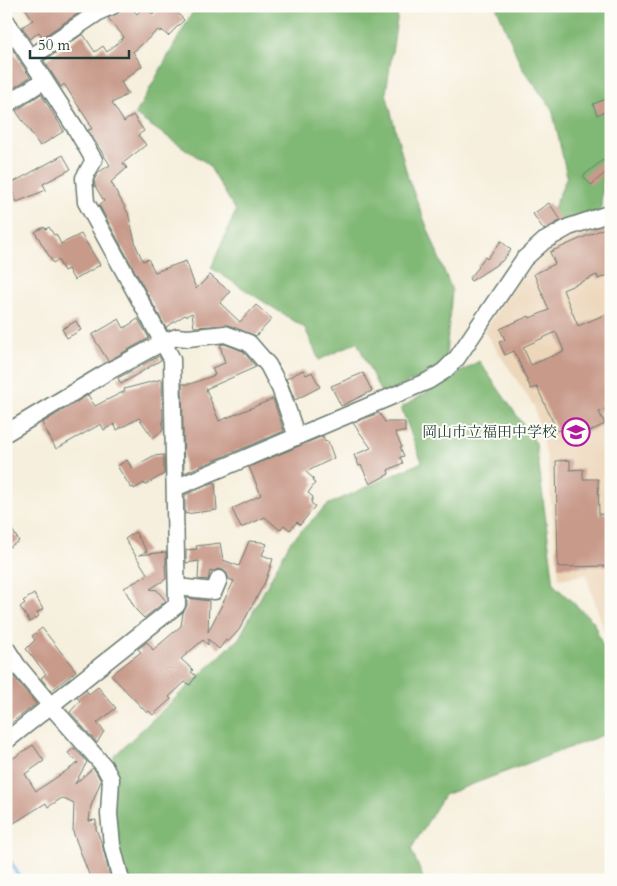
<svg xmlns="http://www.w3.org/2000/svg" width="617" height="886" viewBox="0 0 617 886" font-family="Cardo,'Noto Serif JP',serif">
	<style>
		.built { fill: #edd7bb }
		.forest { fill: #80b874; stroke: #507a54 }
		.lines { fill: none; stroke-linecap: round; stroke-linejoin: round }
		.stream { stroke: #7eb9ef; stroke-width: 4 }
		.building { fill: #c89a8a; fill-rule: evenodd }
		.minor-casing { stroke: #6a7b6f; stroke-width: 19 }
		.minor { stroke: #fff; stroke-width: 16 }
		.labels { text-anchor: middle; stroke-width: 4; stroke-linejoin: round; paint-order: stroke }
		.poi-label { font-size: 15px; fill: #1f3d34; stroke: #fdfcf7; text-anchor: end }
	</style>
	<rect width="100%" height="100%" fill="#fdfcf7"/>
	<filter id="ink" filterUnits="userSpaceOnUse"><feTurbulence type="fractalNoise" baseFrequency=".02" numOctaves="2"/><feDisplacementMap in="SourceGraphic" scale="10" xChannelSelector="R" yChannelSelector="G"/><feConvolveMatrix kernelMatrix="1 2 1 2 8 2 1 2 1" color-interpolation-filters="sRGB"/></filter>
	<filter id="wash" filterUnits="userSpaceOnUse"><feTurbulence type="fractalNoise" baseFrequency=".0096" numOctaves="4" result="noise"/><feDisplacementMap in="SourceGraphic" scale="20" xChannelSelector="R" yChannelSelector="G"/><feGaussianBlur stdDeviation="1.12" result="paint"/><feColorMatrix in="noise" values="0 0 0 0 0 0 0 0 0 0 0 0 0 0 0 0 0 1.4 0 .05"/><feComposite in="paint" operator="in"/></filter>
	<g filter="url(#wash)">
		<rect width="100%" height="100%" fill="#f6efdd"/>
		<path class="built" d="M 611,223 L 611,653 L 586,575 L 559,579 L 547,458 L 534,406 L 484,331 L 520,275 L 550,246 L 570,234 Z"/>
		<g class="forest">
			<path d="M 196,6 L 399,6 L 386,93 L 408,178 L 452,291 L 445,365 L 382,395 L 357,342 L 319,360 L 305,328 L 211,268 L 236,211 L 208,164 L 135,115 Z"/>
			<path d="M 496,6 L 611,6 L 611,37 L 601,211 L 545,230 L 567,176 L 552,109 L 522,68 Z"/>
			<path d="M 479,361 L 536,443 L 554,585 L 593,621 L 611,667 L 611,732 L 444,795 L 411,849 L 424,880 L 128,880 L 114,829 L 114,756 L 239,638 L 290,542 L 327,505 L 422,462 L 401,408 Z"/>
		</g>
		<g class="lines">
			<path class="stream" d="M 6,854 L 21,880"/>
		</g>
		<g id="blocks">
			<g class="building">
				<path d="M 24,6 L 89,6 L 43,37 L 39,32 L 30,39 L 22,27 L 33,20 Z"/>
				<path d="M 130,6 L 137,14 L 145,6 L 153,15 L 161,6 L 171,6 L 184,20 L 168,36 L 162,30 L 160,32 L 158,30 L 133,52 L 142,66 L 121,82 L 128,94 L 112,103 L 124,122 L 133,115 L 144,131 L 138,135 L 146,145 L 123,163 L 127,168 L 111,182 L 128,213 L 136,246 L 143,261 L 148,259 L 155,272 L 186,261 L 196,289 L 210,275 L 230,292 L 220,303 L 240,322 L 256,305 L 272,319 L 256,336 L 228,325 L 194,327 L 192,313 L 186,316 L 185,315 L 166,327 L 167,330 L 99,205 L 104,201 L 95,186 L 94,180 L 99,172 L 110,165 L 88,130 L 92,129 L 89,124 L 90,124 L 64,84 L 61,87 L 44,61 L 83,34 L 95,52 L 103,46 L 107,52 L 124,37 L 108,18 L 120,12 L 122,7 Z"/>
				<path d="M 6,40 L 30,77 L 6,93 Z"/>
				<path d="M 41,94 L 64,131 L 40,146 L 16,111 Z"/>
				<path d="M 606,99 L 610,109 L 597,115 L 593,104 Z"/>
				<path d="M 63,155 L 71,169 L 43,184 L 46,190 L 17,202 L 10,184 Z"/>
				<path d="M 603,160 L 610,169 L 591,185 L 583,176 Z"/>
				<path d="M 549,203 L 561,220 L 544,230 L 533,214 Z"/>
				<path d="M 44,227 L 46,229 L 49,227 L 54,235 L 56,234 L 61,244 L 81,234 L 100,265 L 74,280 L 68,269 L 64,271 L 58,260 L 53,263 L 35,232 Z"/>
				<path d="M 605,228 L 611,241 L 611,274 L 598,279 L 597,275 L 563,290 L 578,326 L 611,312 L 611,407 L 599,412 L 605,424 L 569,441 L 564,429 L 557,431 L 537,387 L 531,389 L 514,351 L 505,355 L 499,342 L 505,340 L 500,329 L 529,316 L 530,318 L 549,310 L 534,274 L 555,264 L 550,252 ZM 556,332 L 564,351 L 531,365 L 523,347 Z"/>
				<path d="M 501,241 L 511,250 L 502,261 L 471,281 L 469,279 L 479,267 L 478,266 L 485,257 L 487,259 Z"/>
				<path d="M 119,319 L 124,328 L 138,319 L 149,338 L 108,361 L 92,335 Z"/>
				<path d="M 76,321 L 81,330 L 67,338 L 62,329 Z"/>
				<path d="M 224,344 L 243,351 L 256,367 L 206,389 L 219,421 L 273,399 L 284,431 L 184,473 L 182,384 L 190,384 L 215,375 L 212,368 L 225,363 L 220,345 Z"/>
				<path d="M 159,356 L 161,360 L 121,384 L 118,378 Z"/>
				<path d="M 303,370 L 306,375 L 312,372 L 320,387 L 295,400 L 286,379 Z"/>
				<path d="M 363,373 L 372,391 L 341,406 L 331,386 Z"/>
				<path d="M 162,379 L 163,430 L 153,438 L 139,418 L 117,430 L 114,424 L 104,430 L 101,424 L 56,449 L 42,423 L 88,395 L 95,406 L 125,391 L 124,389 Z"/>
				<path d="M 379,413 L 385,422 L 405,422 L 405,432 L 395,432 L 402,447 L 400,447 L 404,456 L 400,457 L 403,463 L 388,470 L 389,474 L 370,484 L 361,465 L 359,466 L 354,455 L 371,448 L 353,423 Z"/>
				<path d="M 323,436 L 325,442 L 328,441 L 334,458 L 306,472 L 314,479 L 312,481 L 315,483 L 308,493 L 313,497 L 311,503 L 315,506 L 300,525 L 297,522 L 290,530 L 284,525 L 280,530 L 265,517 L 241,528 L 232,509 L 261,495 L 249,467 Z"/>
				<path d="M 163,455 L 164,455 L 164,474 L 145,485 L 144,483 L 134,489 L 133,487 L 131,488 L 117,466 L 127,460 L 132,468 L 153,456 Z"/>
				<path d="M 570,460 L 570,470 L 583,469 L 583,479 L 598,479 L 599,515 L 611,511 L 611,566 L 558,567 L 556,461 Z"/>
				<path d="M 215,482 L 217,510 L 185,514 L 185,495 Z"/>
				<path d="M 6,520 L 19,541 L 6,549 Z"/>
				<path d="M 135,532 L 147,551 L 139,555 L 166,552 L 166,565 L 165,565 L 166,579 L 150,589 L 157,590 L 166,601 L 144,618 L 136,610 L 124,588 L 148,575 L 125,539 Z"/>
				<path d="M 249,541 L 261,542 L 267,544 L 262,555 L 273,559 L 265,582 L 239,630 L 228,642 L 226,640 L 219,649 L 208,639 L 208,645 L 203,640 L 181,659 L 193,670 L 191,672 L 196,676 L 190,685 L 185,682 L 169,697 L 171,699 L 153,715 L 149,711 L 147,713 L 111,675 L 141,652 L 138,649 L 147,642 L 153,650 L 181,626 L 183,613 L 187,605 L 187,598 L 209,601 L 208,632 L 234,581 L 229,579 L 227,573 L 223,570 L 218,569 L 212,572 L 210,571 L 208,580 L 198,579 L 199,561 L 186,563 L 186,550 L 197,549 L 196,546 L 220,543 L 223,560 L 239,566 Z"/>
				<path d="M 34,594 L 43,609 L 37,613 L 39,616 L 30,622 L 20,607 L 25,603 L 23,601 Z"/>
				<path d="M 42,628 L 76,671 L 51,691 L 41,678 L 46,674 L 26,649 L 35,640 L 32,636 Z"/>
				<path d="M 6,667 L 36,704 L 6,727 Z"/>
				<path d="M 98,687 L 116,708 L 97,723 L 104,731 L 97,743 L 70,712 L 80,701 L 77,697 L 86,690 L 89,694 Z"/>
				<path d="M 33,745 L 44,761 L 25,774 L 36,791 L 78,763 L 68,753 L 74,748 L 87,762 L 75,784 L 93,768 L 96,772 L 101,781 L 91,806 L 89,821 L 96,820 L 96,829 L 102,844 L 111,880 L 91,880 L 73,832 L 74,804 L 62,798 L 48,807 L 46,803 L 6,828 L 6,813 L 12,809 L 6,800 L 6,763 Z"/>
			</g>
		</g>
	</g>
	<g filter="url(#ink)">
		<use href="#blocks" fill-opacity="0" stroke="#6a7b6f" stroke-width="1"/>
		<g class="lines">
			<g class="minor-casing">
				<g id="minor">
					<path d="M 6,21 L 76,129 L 94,160 L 84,178 L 86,202 L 172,359 L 177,605 L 6,741"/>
					<path d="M 30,58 L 100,11 L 112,6"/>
					<path d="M 6,105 L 43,81"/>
					<path d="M 6,433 L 104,374 L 163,342 L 177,337 L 188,338 L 225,334 L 249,343 L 268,365 L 280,388 L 297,437"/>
					<path d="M 175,488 L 428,381 L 444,371 L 457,358 L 524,259 L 544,241 L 569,227 L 611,213"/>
					<path d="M 177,587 L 214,591 L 219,579"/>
					<path d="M 6,648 L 17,665 L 51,706 L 104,766 L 111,779 L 109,814 L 112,845 L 121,880"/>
				</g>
			</g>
			<use href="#minor" class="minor"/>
		</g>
	</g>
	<defs>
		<g id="school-ring" transform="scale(1.4375)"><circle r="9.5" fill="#fdfcf7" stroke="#b5179e" stroke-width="1.5"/><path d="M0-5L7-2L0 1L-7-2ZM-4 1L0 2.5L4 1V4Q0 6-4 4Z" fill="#b5179e"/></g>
	</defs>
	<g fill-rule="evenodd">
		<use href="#school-ring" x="576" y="432"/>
	</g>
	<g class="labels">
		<g class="poi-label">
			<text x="557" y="437">岡山市立福田中学校</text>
		</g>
	</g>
	<rect width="617" height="886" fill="none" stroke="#fdfcf7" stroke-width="25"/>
	<path d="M30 50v8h99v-8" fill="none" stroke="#1f3d34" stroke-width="2.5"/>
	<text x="38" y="50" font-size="15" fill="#1f3d34" stroke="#fdfcf7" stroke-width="4" paint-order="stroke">50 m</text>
</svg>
